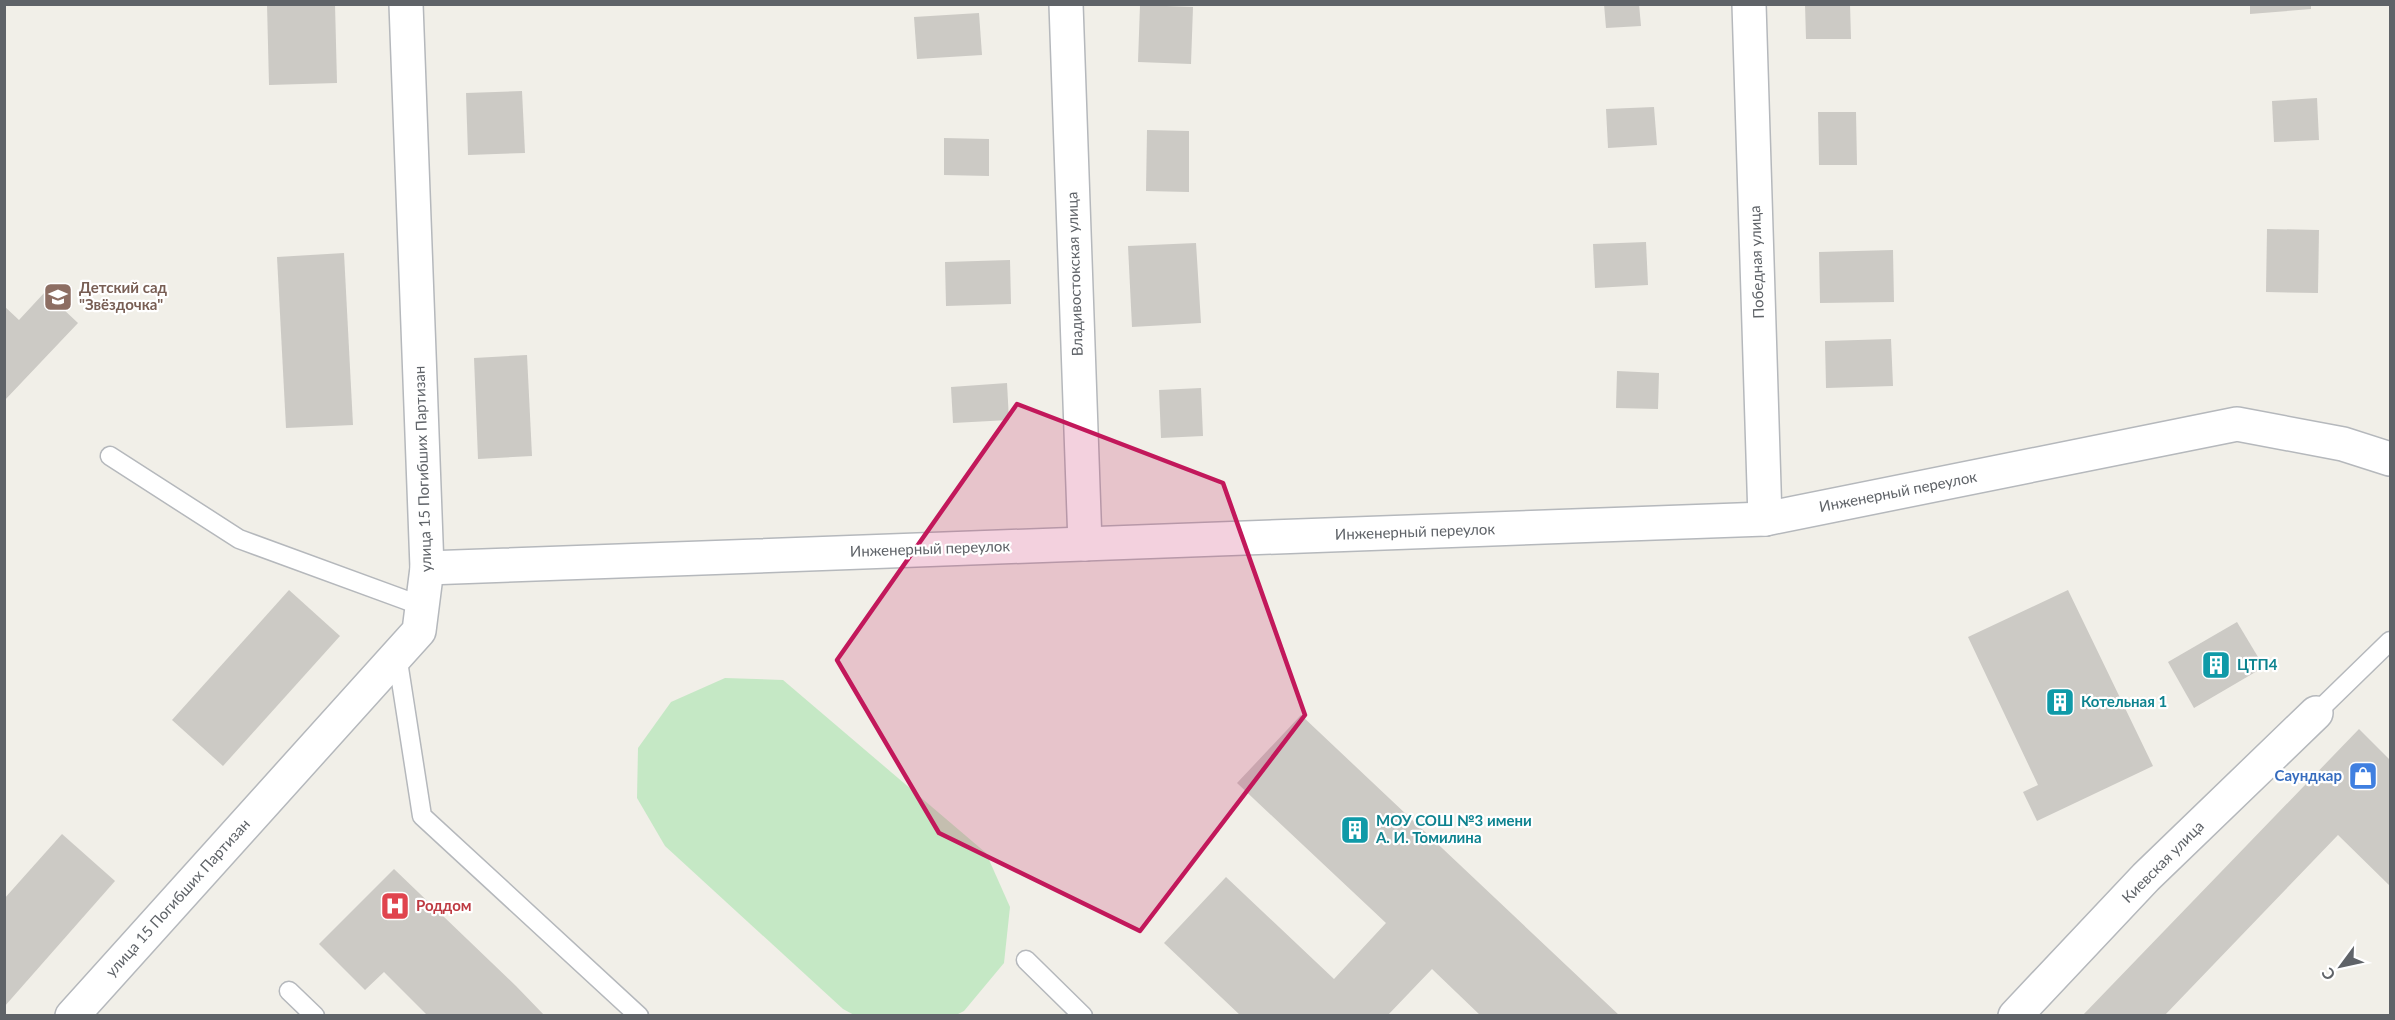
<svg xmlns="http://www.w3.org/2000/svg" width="2395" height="1020" viewBox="0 0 2395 1020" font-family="Lato,sans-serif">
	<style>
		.green { fill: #c5e8c5 }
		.building { fill: #cccac5 }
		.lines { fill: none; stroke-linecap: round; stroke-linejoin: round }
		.service-casing { stroke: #b5b8bc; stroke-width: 21 }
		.minor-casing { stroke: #b5b8bc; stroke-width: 36 }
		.service { stroke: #fff; stroke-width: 18 }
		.minor { stroke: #fff; stroke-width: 33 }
		.marked { fill: #c2185b; fill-opacity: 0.2; stroke: #c2185b; stroke-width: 4.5; stroke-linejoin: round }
		.labels { text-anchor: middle; stroke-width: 4.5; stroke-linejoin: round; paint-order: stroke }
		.street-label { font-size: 15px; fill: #5f6368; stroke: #fff }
		.education-label { font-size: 15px; font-weight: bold; fill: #785e54; stroke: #fff; text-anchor: start }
		.culture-label { font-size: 15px; font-weight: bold; fill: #0d838f; stroke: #fff; text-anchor: start }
		.shop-label { font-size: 15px; font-weight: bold; fill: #366cbe; stroke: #fff; text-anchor: end }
		.health-label { font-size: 15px; font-weight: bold; fill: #be3a42; stroke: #fff; text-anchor: start }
	</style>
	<rect width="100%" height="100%" fill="#f1efe8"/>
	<path class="green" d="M 725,678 L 783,680 L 986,853 L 1010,907 L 1004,963 L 964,1011 L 954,1016 L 856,1016 L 843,1009 L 665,846 L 637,798 L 638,748 L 671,702 Z"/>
	<g class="building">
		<path d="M 267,4 L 335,4 L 337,83 L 269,85 Z"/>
		<path d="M 1604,4 L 1639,4 L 1641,26 L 1606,28 Z"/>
		<path d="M 1805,4 L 1850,4 L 1851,39 L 1806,39 Z"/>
		<path d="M 2250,4 L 2311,4 L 2311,9 L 2250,14 Z"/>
		<path d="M 1140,5 L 1193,7 L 1191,64 L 1138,62 Z"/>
		<path d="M 979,13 L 982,55 L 917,59 L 914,17 Z"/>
		<path d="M 522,91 L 525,153 L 468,155 L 466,93 Z"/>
		<path d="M 2317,98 L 2319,140 L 2274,142 L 2272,101 Z"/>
		<path d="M 1654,107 L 1657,145 L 1608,148 L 1606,109 Z"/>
		<path d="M 1818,112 L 1856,112 L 1857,165 L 1819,165 Z"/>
		<path d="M 1147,130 L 1189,131 L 1189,192 L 1146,191 Z"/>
		<path d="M 944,138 L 989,139 L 989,176 L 944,175 Z"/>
		<path d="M 2267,229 L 2319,230 L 2318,293 L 2266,292 Z"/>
		<path d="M 1646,242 L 1648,285 L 1595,288 L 1593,244 Z"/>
		<path d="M 1196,243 L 1201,323 L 1132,327 L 1128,246 Z"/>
		<path d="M 1893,250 L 1894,302 L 1820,303 L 1819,252 Z"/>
		<path d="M 344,253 L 353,425 L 286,428 L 277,257 Z"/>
		<path d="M 1010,260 L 1011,304 L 946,306 L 945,262 Z"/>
		<path d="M 45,292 L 78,323 L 4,401 L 4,306 L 19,320 Z"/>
		<path d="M 1891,339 L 1893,386 L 1826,388 L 1825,341 Z"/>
		<path d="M 527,355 L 532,456 L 478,459 L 474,358 Z"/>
		<path d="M 1617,371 L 1659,373 L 1658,409 L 1616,408 Z"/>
		<path d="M 1007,383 L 1009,420 L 953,423 L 951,387 Z"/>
		<path d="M 1201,388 L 1203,436 L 1161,438 L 1159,390 Z"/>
		<path d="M 289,590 L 340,636 L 223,766 L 172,720 Z"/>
		<path d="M 2068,590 L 2153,766 L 2037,821 L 2023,792 L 2038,785 L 1968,637 Z"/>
		<path d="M 2237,622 L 2264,667 L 2194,708 L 2168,662 Z"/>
		<path d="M 1301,715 L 1620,1016 L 1481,1016 L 1432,969 L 1387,1016 L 1241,1016 L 1164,943 L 1226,877 L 1334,979 L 1386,923 L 1237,783 Z"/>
		<path d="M 2359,729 L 2390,760 L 2390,886 L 2338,835 L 2164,1016 L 2082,1016 Z"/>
		<path d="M 62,834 L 115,881 L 4,1007 L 4,899 Z"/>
		<path d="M 394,869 L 516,986 L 545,1016 L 428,1016 L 384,972 L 365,990 L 319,944 Z"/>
	</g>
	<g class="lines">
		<g class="service-casing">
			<g id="service">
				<path d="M 110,456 L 239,539 L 422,606"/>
				<path d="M 397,655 L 422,816 L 639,1016"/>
				<path d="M 2316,713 L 2390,641"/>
				<path d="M 1026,960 L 1083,1016"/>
				<path d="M 289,991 L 315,1016"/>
			</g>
		</g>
		<g class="minor-casing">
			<g id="minor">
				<path d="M 1066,4 L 1085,544"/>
				<path d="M 1749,4 L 1765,519"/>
				<path d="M 427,568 L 1765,519 L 2237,424 L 2343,444 L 2390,459"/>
				<path d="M 72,1016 L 419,631 L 427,568 L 406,4"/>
				<path d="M 2015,1016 L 2146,877 L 2316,713"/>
			</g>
		</g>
		<use href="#service" class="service"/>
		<use href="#minor" class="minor"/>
	</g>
	<path class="marked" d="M 1017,404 L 1223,483 L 1305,715 L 1140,931 L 939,833 L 837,660 Z"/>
	<defs>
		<g id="school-square" transform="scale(1.5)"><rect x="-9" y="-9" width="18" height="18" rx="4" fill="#8d6e63" stroke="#fff"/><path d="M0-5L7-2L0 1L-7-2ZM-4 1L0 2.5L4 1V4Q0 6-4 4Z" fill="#fff"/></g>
		<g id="building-square" transform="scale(1.5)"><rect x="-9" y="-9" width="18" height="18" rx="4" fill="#0f9aa8" stroke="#fff"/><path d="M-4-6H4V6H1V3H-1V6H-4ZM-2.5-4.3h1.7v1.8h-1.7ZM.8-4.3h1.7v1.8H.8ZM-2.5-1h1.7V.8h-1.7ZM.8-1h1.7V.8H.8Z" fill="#fff"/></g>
		<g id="shop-square" transform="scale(1.5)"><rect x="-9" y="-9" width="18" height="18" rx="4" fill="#3f7fe0" stroke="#fff"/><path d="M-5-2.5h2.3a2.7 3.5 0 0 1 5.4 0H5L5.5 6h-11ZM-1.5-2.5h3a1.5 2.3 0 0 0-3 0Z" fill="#fff"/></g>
		<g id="hospital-square" transform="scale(1.5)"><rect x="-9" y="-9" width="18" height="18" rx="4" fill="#e0444e" stroke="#fff"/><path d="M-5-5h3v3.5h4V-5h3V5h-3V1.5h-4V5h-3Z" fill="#fff"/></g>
	</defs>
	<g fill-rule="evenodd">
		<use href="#school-square" x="58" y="297"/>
		<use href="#building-square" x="2216" y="665"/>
		<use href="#building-square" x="2060" y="702"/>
		<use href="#shop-square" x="2363" y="776"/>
		<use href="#building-square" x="1355" y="830"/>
		<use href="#hospital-square" x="395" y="906"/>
	</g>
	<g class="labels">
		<g class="street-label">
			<text transform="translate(1757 262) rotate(-92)" y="5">Победная улица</text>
			<text transform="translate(1075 274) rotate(-92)" y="5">Владивостокская улица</text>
			<text transform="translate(423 469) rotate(-92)" y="5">улица 15 Погибших Партизан</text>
			<text transform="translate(1898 492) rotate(-11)" y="5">Инженерный переулок</text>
			<text transform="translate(1415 532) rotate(-2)" y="5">Инженерный переулок</text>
			<text transform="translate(930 549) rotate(-2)" y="5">Инженерный переулок</text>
			<text transform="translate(2163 862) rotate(-45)" y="5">Киевская улица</text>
			<text transform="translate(178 898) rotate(-48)" y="5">улица 15 Погибших Партизан</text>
		</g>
		<g class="education-label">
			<text x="79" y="293">Детский сад<tspan x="79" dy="17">"Звёздочка"</tspan></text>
		</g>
		<g class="culture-label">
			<text x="2237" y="670">ЦТП4</text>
			<text x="2081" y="707">Котельная 1</text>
			<text x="1376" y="826">МОУ СОШ №3 имени<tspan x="1376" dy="17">А. И. Томилина</tspan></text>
		</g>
		<g class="shop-label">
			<text x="2342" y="781">Саундкар</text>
		</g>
		<g class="health-label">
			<text x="416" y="911">Роддом</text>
		</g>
	</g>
	<rect width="2395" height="1020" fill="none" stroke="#5f6368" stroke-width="12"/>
	<g transform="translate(2341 966) rotate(237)" stroke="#ffffff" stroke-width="4.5" paint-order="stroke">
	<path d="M0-4.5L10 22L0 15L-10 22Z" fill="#5f6368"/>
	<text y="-9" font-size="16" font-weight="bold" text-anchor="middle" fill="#5f6368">С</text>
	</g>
</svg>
